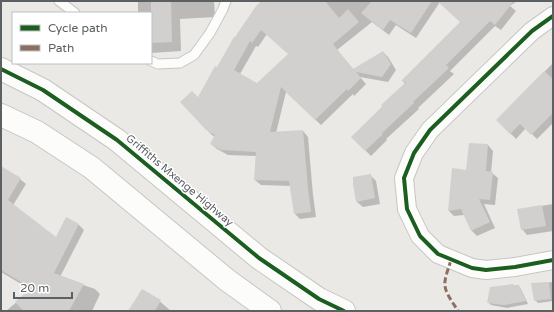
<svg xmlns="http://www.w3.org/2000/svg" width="554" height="312" viewBox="0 0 554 312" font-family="'Varela Round',sans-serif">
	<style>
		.shadow { fill: #0003; fill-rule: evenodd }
		.building { fill: #d1d0cf; fill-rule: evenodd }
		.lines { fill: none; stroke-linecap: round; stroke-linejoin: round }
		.service-casing { stroke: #c6c6c7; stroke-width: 11 }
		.minor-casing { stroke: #c6c6c7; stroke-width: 20 }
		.tertiary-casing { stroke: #c6c6c7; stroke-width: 24 }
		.service { stroke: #fcfcfb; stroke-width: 9 }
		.minor { stroke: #fcfcfb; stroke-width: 18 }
		.tertiary { stroke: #fcfcfb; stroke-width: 22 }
		.quiet { stroke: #8d6e63; stroke-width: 3; stroke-dasharray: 6 3; stroke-linecap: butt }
		.cycleway-casing { stroke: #fff; stroke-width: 6 }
		.cycleway { stroke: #1b5e20; stroke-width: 4 }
		.labels { text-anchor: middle; stroke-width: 3; stroke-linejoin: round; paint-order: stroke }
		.street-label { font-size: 11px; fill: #5b6063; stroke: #fff }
	</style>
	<rect width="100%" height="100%" fill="#ebe9e6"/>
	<g class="shadow">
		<path d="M 138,1 L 214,1 L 215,17 L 180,19 L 181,51 L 151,53 L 151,13 L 138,13 Z"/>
		<path d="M 262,1 L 517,1 L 510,6 L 516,11 L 501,30 L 495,26 L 450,71 L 454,74 L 418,108 L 419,109 L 386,139 L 387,140 L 371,156 L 352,137 L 405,84 L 403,81 L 461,22 L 440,2 L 416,38 L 396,25 L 389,35 L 372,22 L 337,50 L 354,70 L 383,52 L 388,57 L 396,70 L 388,82 L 360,77 L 366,84 L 354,96 L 353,94 L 321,125 L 286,92 L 276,133 L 303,131 L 308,137 L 313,195 L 316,217 L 300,219 L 295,214 L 291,186 L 261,185 L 255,180 L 256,156 L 228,155 L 217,149 L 211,144 L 215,137 L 212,135 L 206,129 L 198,98 ZM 267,34 L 289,54 L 257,84 L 240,74 L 256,46 L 258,47 Z"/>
		<path d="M 553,63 L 553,123 L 537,139 L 526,128 L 516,139 L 497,120 Z"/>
		<path d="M 488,145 L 493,151 L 491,173 L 492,173 L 498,178 L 495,205 L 484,204 L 495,228 L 477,236 L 472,231 L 464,215 L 454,216 L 449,211 L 467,171 Z"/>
		<path d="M 1,167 L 20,179 L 26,184 L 7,215 L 1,210 Z"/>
		<path d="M 370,175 L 376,181 L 380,204 L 363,207 L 357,202 L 353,178 Z"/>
		<path d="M 553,204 L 553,231 L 527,235 L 522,229 L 518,210 Z"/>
		<path d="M 66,219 L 79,225 L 84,230 L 60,277 L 95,289 L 100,294 L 92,311 L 6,311 L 31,290 L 1,272 L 1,235 L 56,238 Z"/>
		<path d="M 553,282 L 553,301 L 538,303 L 535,300 L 532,284 Z"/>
		<path d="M 518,286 L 521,289 L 528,304 L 507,308 L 491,305 L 488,302 Z"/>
		<path d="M 157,299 L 171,311 L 135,311 Z"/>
	</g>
	<g class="building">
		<path d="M 151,1 L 171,1 L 172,42 L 151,43 Z"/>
		<path d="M 261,1 L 325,1 L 339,18 L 348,9 L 359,22 L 333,44 L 353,69 L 383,51 L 391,64 L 382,77 L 356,72 L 361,78 L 348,91 L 347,89 L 315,120 L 281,87 L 270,132 L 303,130 L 308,188 L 311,212 L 294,214 L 289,181 L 254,180 L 256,152 L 221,150 L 210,144 L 215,135 L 206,130 L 180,102 L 192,91 L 198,97 L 215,66 L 217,67 L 234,37 L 235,37 L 256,6 ZM 261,30 L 288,54 L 257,83 L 234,70 L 250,41 L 252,43 Z"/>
		<path d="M 372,1 L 432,1 L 411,33 L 390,20 L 383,30 L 371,21 L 361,13 Z"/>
		<path d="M 437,1 L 514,1 L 495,25 L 490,21 L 446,65 L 449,68 L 413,102 L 414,103 L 382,133 L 383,134 L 365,151 L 351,137 L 382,107 L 381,105 L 406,82 L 401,81 L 460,22 Z"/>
		<path d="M 544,71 L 553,79 L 553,113 L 531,135 L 520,124 L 510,134 L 496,120 Z"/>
		<path d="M 469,143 L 488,144 L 486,171 L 493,172 L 490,200 L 479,199 L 490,222 L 471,231 L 461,209 L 448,211 L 452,168 L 466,170 Z"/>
		<path d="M 1,166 L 21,178 L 8,200 L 56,237 L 66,217 L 79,224 L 54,273 L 84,284 L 69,311 L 24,311 L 15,302 L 31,288 L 1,270 Z"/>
		<path d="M 371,174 L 375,198 L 356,202 L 353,184 L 353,177 Z"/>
		<path d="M 542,205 L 546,226 L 521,230 L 517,209 Z"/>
		<path d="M 549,282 L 551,299 L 534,301 L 531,283 Z"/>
		<path d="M 513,284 L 513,285 L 519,285 L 526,301 L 504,305 L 487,303 L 490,287 Z"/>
		<path d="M 142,289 L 161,300 L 155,311 L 128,311 Z"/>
	</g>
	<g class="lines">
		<g class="service-casing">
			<g id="service">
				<path d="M 59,1 L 75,13"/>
				<path d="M 151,61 L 158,64 L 180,63 L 194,55 L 210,33 L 223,9 L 226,1"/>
			</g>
		</g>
		<g class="minor-casing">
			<path id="minor" d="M 553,16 L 532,31 L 430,130 L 414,153 L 404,178 L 407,209 L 420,236 L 438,254 L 472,268 L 486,270 L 515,267 L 553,260"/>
		</g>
		<g class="tertiary-casing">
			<g id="tertiary">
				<path d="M 1,69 L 43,90 L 117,140 L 259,258 L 319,299 L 344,311"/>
				<path d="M 1,115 L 37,132 L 92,168 L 227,280 L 270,311"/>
			</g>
		</g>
		<use href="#service" class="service"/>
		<use href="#minor" class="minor"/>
		<use href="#tertiary" class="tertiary"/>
		<path class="quiet" d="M 451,260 C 449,267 444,279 445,285 C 445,293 454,304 458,311"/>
		<g class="cycleway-casing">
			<g id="cycleway">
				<path d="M 553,16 L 532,31 L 430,130 L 414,153 L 404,178 L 407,209 L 420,236 L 438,254 L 472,268 L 486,270 L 515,267 L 553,260"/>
				<path d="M 1,69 L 43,90 L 117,140 L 259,258 L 319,299 L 344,311"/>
			</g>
		</g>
		<use href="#cycleway" class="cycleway"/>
	</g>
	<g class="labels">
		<g class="street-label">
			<text transform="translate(180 180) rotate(40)" y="4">Griffiths Mxenge Highway</text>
		</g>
	</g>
	<rect width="554" height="312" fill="none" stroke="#5b6063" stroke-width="4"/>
	<rect x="12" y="12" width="140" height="52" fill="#ffffff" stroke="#bdbfc1"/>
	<rect x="20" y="25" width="20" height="6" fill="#1b5e20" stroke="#bdbfc1"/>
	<text x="48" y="32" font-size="12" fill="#5b6063">Cycle path</text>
	<rect x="20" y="45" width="20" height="6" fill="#8d6e63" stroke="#bdbfc1"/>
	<text x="48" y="52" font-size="12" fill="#5b6063">Path</text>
	<path d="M14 292v6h58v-6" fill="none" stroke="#5b6063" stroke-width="2"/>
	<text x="20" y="292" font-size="12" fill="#5b6063" stroke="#ffffff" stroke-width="3" paint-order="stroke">20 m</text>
</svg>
